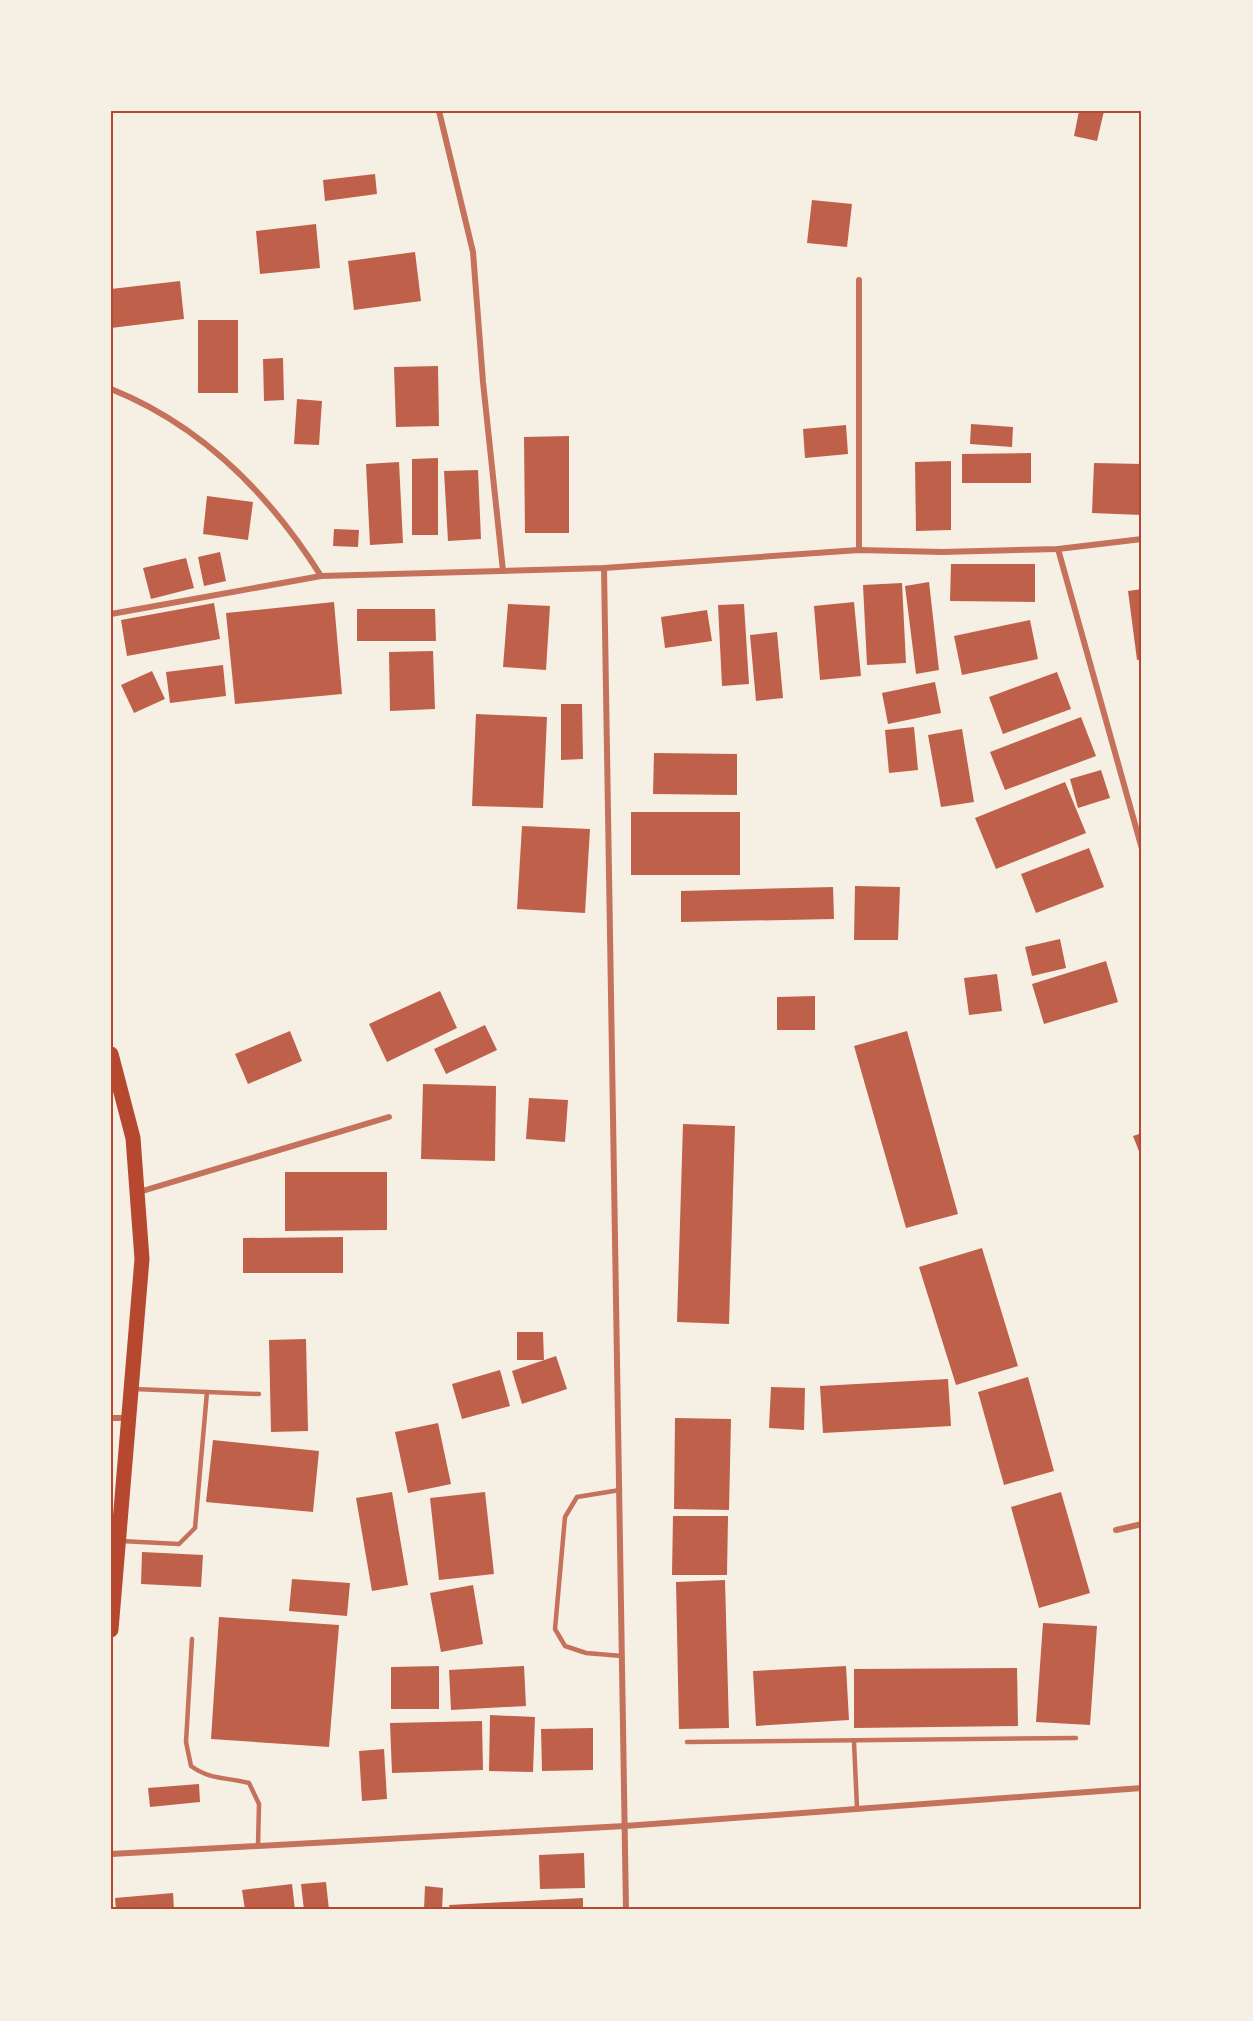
<svg xmlns="http://www.w3.org/2000/svg" width="1253" height="2021" viewBox="0 0 1253 2021" font-family="'Noto Sans',sans-serif">
	<style>
		.building { fill: #bf614a }
		.lines { fill: none; stroke-linecap: round; stroke-linejoin: round }
		.service { stroke: #c5725c; stroke-width: 4.5 }
		.minor { stroke: #c5725c; stroke-width: 6 }
		.primary { stroke: #b5482f; stroke-width: 15 }
		.neatline { fill: none; stroke: #b5482f; stroke-width: 2 }
	</style>
	<rect width="100%" height="100%" fill="#f6efe4"/>
	<g class="building">
		<path d="M 1079,111 L 1104,111 L 1097,141 L 1074,136 Z"/>
		<path d="M 375,174 L 377,194 L 325,201 L 323,180 Z"/>
		<path d="M 812,200 L 852,204 L 847,247 L 807,243 Z"/>
		<path d="M 316,224 L 320,268 L 260,274 L 256,231 Z"/>
		<path d="M 415,252 L 421,301 L 354,310 L 348,261 Z"/>
		<path d="M 180,281 L 184,319 L 111,328 L 111,289 Z"/>
		<rect x="198" y="320" width="40" height="73"/>
		<path d="M 283,358 L 284,400 L 264,401 L 263,359 Z"/>
		<path d="M 438,366 L 439,426 L 396,427 L 394,367 Z"/>
		<path d="M 297,399 L 322,401 L 319,445 L 294,444 Z"/>
		<path d="M 971,424 L 1013,427 L 1012,447 L 970,444 Z"/>
		<path d="M 846,425 L 848,454 L 805,458 L 803,429 Z"/>
		<path d="M 569,436 L 569,533 L 525,533 L 524,437 Z"/>
		<path d="M 1031,453 L 1031,483 L 962,483 L 962,454 Z"/>
		<path d="M 438,458 L 438,535 L 412,535 L 412,459 Z"/>
		<path d="M 951,461 L 951,530 L 916,531 L 915,462 Z"/>
		<path d="M 399,462 L 403,543 L 370,545 L 366,464 Z"/>
		<path d="M 1094,463 L 1142,464 L 1142,515 L 1092,513 Z"/>
		<path d="M 478,470 L 481,539 L 448,541 L 444,471 Z"/>
		<path d="M 207,496 L 253,502 L 248,540 L 203,534 Z"/>
		<path d="M 334,529 L 359,530 L 358,547 L 333,546 Z"/>
		<path d="M 220,552 L 226,581 L 204,586 L 198,557 Z"/>
		<path d="M 186,558 L 194,588 L 151,599 L 143,568 Z"/>
		<path d="M 951,564 L 1035,564 L 1035,602 L 950,601 Z"/>
		<path d="M 929,582 L 939,670 L 916,674 L 905,586 Z"/>
		<path d="M 902,583 L 906,663 L 867,665 L 863,585 Z"/>
		<path d="M 1142,589 L 1142,660 L 1137,660 L 1128,591 Z"/>
		<path d="M 334,602 L 342,694 L 235,704 L 226,613 Z"/>
		<path d="M 854,602 L 861,676 L 820,680 L 814,606 Z"/>
		<path d="M 214,603 L 220,639 L 127,656 L 121,620 Z"/>
		<path d="M 508,604 L 550,606 L 546,670 L 503,667 Z"/>
		<path d="M 744,604 L 749,684 L 722,686 L 718,605 Z"/>
		<path d="M 357,609 L 435,609 L 436,641 L 357,641 Z"/>
		<path d="M 707,610 L 712,641 L 665,648 L 661,617 Z"/>
		<path d="M 1030,620 L 1038,659 L 962,675 L 954,636 Z"/>
		<path d="M 777,632 L 783,698 L 756,701 L 750,635 Z"/>
		<path d="M 433,651 L 435,709 L 390,711 L 389,652 Z"/>
		<path d="M 223,665 L 226,696 L 170,703 L 166,672 Z"/>
		<path d="M 152,671 L 165,699 L 134,713 L 121,685 Z"/>
		<path d="M 1057,672 L 1071,709 L 1003,734 L 989,697 Z"/>
		<path d="M 935,682 L 941,713 L 888,724 L 882,693 Z"/>
		<path d="M 561,704 L 582,704 L 583,759 L 561,760 Z"/>
		<path d="M 476,714 L 547,717 L 543,808 L 472,806 Z"/>
		<path d="M 1081,717 L 1096,756 L 1005,790 L 990,752 Z"/>
		<path d="M 914,727 L 918,770 L 889,773 L 885,730 Z"/>
		<path d="M 962,729 L 974,802 L 941,807 L 928,735 Z"/>
		<path d="M 654,753 L 737,754 L 737,795 L 653,794 Z"/>
		<path d="M 1101,770 L 1110,798 L 1078,808 L 1070,779 Z"/>
		<path d="M 1065,782 L 1086,833 L 996,869 L 975,818 Z"/>
		<rect x="631" y="812" width="109" height="63"/>
		<path d="M 522,826 L 590,829 L 585,913 L 517,909 Z"/>
		<path d="M 1089,848 L 1104,887 L 1036,913 L 1021,874 Z"/>
		<path d="M 855,886 L 900,887 L 898,940 L 854,940 Z"/>
		<path d="M 833,887 L 834,919 L 681,922 L 681,891 Z"/>
		<path d="M 1060,939 L 1066,968 L 1032,976 L 1025,947 Z"/>
		<path d="M 1106,961 L 1118,1002 L 1044,1024 L 1032,984 Z"/>
		<path d="M 997,974 L 1002,1011 L 969,1015 L 964,978 Z"/>
		<path d="M 440,991 L 457,1028 L 387,1062 L 369,1024 Z"/>
		<path d="M 815,996 L 815,1030 L 777,1030 L 777,997 Z"/>
		<path d="M 485,1025 L 497,1050 L 446,1074 L 434,1049 Z"/>
		<path d="M 290,1031 L 302,1061 L 248,1084 L 235,1054 Z"/>
		<path d="M 907,1031 L 958,1214 L 906,1228 L 854,1046 Z"/>
		<path d="M 423,1084 L 496,1086 L 495,1161 L 421,1159 Z"/>
		<path d="M 529,1098 L 568,1100 L 565,1142 L 526,1139 Z"/>
		<path d="M 683,1124 L 735,1126 L 729,1324 L 677,1322 Z"/>
		<path d="M 1142,1133 L 1142,1159 L 1133,1136 Z"/>
		<path d="M 285,1172 L 387,1172 L 387,1230 L 285,1231 Z"/>
		<path d="M 343,1237 L 343,1273 L 243,1273 L 243,1238 Z"/>
		<path d="M 982,1248 L 1018,1366 L 956,1385 L 919,1267 Z"/>
		<path d="M 517,1332 L 543,1332 L 544,1360 L 517,1360 Z"/>
		<path d="M 306,1339 L 308,1431 L 271,1432 L 269,1340 Z"/>
		<path d="M 556,1356 L 567,1389 L 522,1404 L 512,1371 Z"/>
		<path d="M 500,1370 L 510,1406 L 462,1419 L 452,1384 Z"/>
		<path d="M 1028,1377 L 1054,1471 L 1004,1485 L 978,1392 Z"/>
		<path d="M 948,1379 L 951,1426 L 823,1433 L 820,1386 Z"/>
		<path d="M 771,1387 L 805,1388 L 804,1430 L 769,1428 Z"/>
		<path d="M 675,1418 L 731,1419 L 729,1510 L 674,1509 Z"/>
		<path d="M 438,1423 L 451,1484 L 408,1493 L 395,1432 Z"/>
		<path d="M 213,1440 L 319,1451 L 313,1512 L 206,1502 Z"/>
		<path d="M 392,1492 L 408,1585 L 372,1591 L 356,1498 Z"/>
		<path d="M 485,1492 L 494,1574 L 439,1580 L 430,1498 Z"/>
		<path d="M 1061,1492 L 1090,1593 L 1039,1608 L 1011,1507 Z"/>
		<path d="M 673,1516 L 728,1516 L 727,1575 L 672,1575 Z"/>
		<path d="M 142,1552 L 203,1555 L 201,1587 L 141,1584 Z"/>
		<path d="M 292,1579 L 350,1583 L 347,1616 L 289,1611 Z"/>
		<path d="M 725,1580 L 729,1728 L 679,1729 L 676,1582 Z"/>
		<path d="M 473,1585 L 483,1644 L 441,1652 L 430,1593 Z"/>
		<path d="M 219,1617 L 339,1625 L 329,1747 L 211,1739 Z"/>
		<path d="M 1043,1623 L 1097,1626 L 1090,1725 L 1036,1722 Z"/>
		<path d="M 439,1666 L 439,1709 L 391,1709 L 391,1667 Z"/>
		<path d="M 524,1666 L 526,1706 L 451,1710 L 449,1670 Z"/>
		<path d="M 846,1666 L 849,1720 L 756,1726 L 753,1671 Z"/>
		<path d="M 1017,1668 L 1018,1726 L 854,1728 L 854,1669 Z"/>
		<path d="M 490,1715 L 535,1717 L 533,1772 L 489,1771 Z"/>
		<path d="M 482,1721 L 483,1770 L 392,1773 L 390,1723 Z"/>
		<path d="M 593,1728 L 593,1770 L 542,1771 L 541,1729 Z"/>
		<path d="M 384,1749 L 387,1799 L 362,1801 L 359,1751 Z"/>
		<path d="M 199,1784 L 200,1802 L 150,1807 L 148,1788 Z"/>
		<path d="M 584,1853 L 585,1888 L 540,1889 L 539,1855 Z"/>
		<path d="M 326,1882 L 329,1910 L 304,1910 L 301,1884 Z"/>
		<path d="M 292,1884 L 295,1910 L 245,1910 L 242,1890 Z"/>
		<path d="M 425,1886 L 443,1888 L 442,1910 L 424,1910 Z"/>
		<path d="M 173,1893 L 174,1910 L 116,1910 L 115,1898 Z"/>
		<path d="M 583,1898 L 583,1910 L 450,1910 L 449,1905 Z"/>
	</g>
	<g class="lines">
		<g class="service">
			<path d="M 134,1389 L 259,1394"/>
			<path d="M 620,1490 L 577,1497 L 565,1517 L 555,1629 L 565,1646 L 586,1653 L 622,1656"/>
			<path d="M 121,1541 L 179,1544 L 195,1528 L 207,1392"/>
			<path d="M 192,1639 L 186,1742 L 191,1766 C 210,1780 226,1777 249,1783 L 259,1804 L 258,1846"/>
			<path d="M 687,1742 L 1076,1738"/>
			<path d="M 854,1742 L 857,1808"/>
		</g>
		<g class="minor">
			<path d="M 439,111 L 473,252 L 483,382 L 503,571"/>
			<path d="M 859,280 L 859,550"/>
			<path d="M 111,389 C 201,425 270,495 321,576"/>
			<path d="M 1058,549 L 1142,849"/>
			<path d="M 604,568 L 626,1910"/>
			<path d="M 111,614 L 321,576 L 604,568 L 859,550 L 942,552 L 1058,549 L 1142,539"/>
			<path d="M 139,1192 L 389,1117"/>
			<path d="M 111,1418 L 128,1418"/>
			<path d="M 1116,1530 L 1142,1524"/>
			<path d="M 111,1854 L 625,1826 L 1142,1788"/>
		</g>
		<path class="primary" d="M 111,1054 L 133,1138 L 142,1259 L 111,1630"/>
	</g>
	<rect width="1253" height="2021" fill="none" stroke="#f6efe4" stroke-width="225"/>
	<rect x="112" y="112" width="1028" height="1796" class="neatline"/>
</svg>
